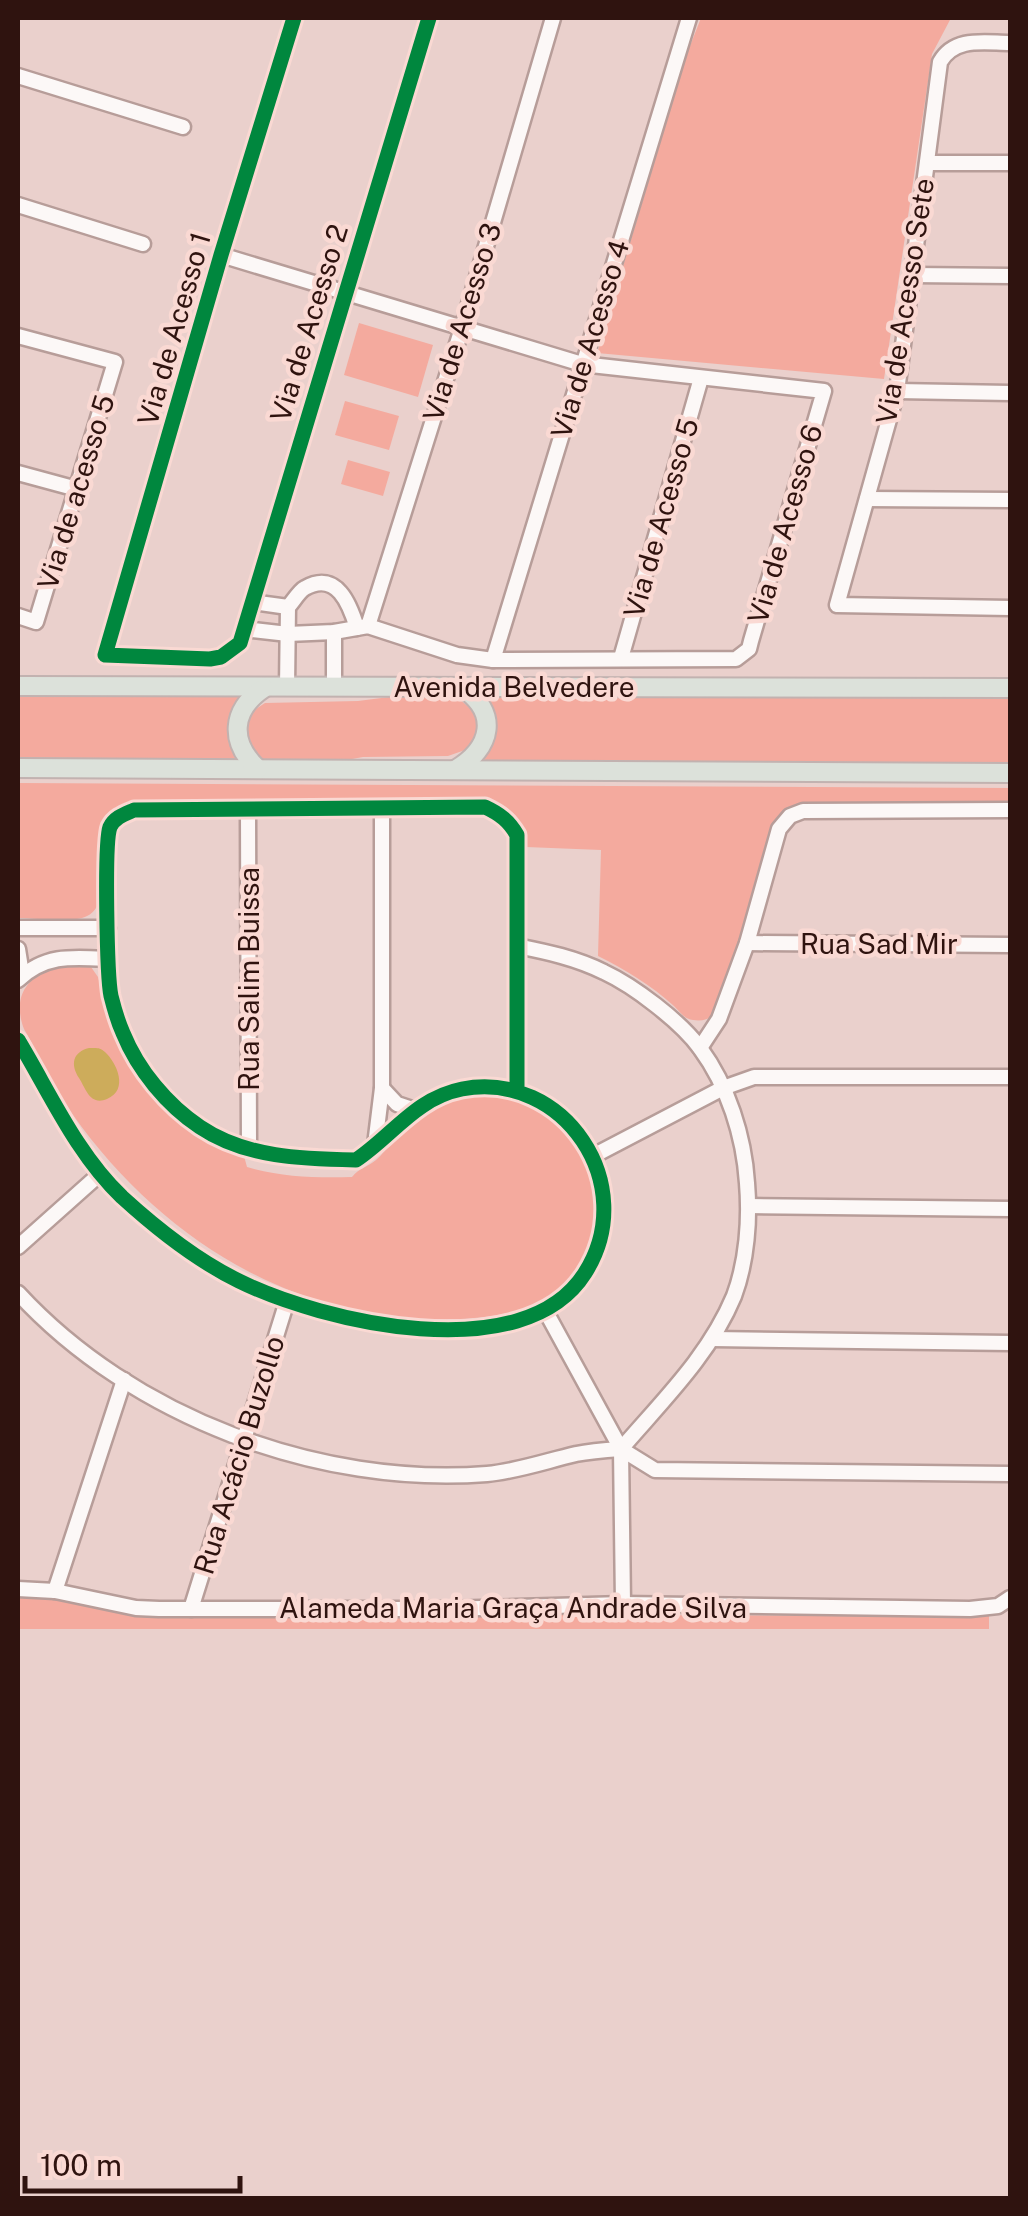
<svg xmlns="http://www.w3.org/2000/svg" width="1028" height="2216" viewBox="0 0 1028 2216" font-family="'Public Sans',sans-serif">
	<style>
		.green { fill: #f4aa9e }
		.water { fill: #cdac5b }
		.lines { fill: none; stroke-linecap: round; stroke-linejoin: round }
		.minor-casing { stroke: #b79d99; stroke-width: 19 }
		.major-casing { stroke: #c2b2b0; stroke-width: 22 }
		.minor { stroke: #fcf8f7; stroke-width: 14 }
		.major { stroke: #dce1da; stroke-width: 18 }
		.cycleway-casing { stroke: #fad9d3; stroke-width: 21 }
		.cycleway { stroke: #00873e; stroke-width: 15 }
		.labels { text-anchor: middle; stroke-width: 9; stroke-linejoin: round; paint-order: stroke }
		.street-label { font-size: 28px; fill: #2f130f; stroke: #fad9d3 }
	</style>
	<rect width="100%" height="100%" fill="#ead0cc"/>
	<g class="green">
		<path d="M 701,18 L 951,18 L 932,54 L 884,379 L 597,353 L 686,56 Z"/>
		<path d="M 359,323 L 433,345 L 418,397 L 344,375 Z"/>
		<path d="M 345,401 L 399,416 L 389,450 L 335,435 Z"/>
		<path d="M 348,460 L 390,472 L 383,496 L 341,484 Z"/>
		<path d="M 18,696 L 244,696 C 230,720 224,737 239,763 L 18,762 Z"/>
		<path d="M 397,696 L 458,698 L 476,713 L 477,735 L 465,750 L 448,756 L 363,757 L 336,762 L 265,761 L 251,752 L 244,727 L 250,713 L 265,703 L 358,701 Z"/>
		<path d="M 488,698 L 1010,698 L 1010,762 L 477,762 C 490,736 499,727 488,698 Z"/>
		<path d="M 18,783 L 1010,788 L 1010,802 L 815,802 C 797,806 783,811 773,828 L 721,1007 C 714,1017 706,1022 693,1020 C 684,1019 680,1012 674,1006 C 651,985 626,970 598,956 L 601,850 L 526,847 C 525,825 517,811 496,802 L 130,803 C 73,827 125,907 82,918 C 62,923 37,918 18,918 Z"/>
		<path d="M 63,965 L 91,967 L 98,977 L 109,1017 L 126,1056 L 209,1138 L 244,1156 L 247,1167 C 282,1177 315,1178 352,1177 C 359,1168 368,1167 376,1160 C 388,1150 394,1136 406,1125 C 430,1103 464,1092 496,1094 C 592,1101 634,1240 553,1294 C 518,1318 470,1320 428,1319 C 282,1315 156,1232 73,1115 C 54,1088 40,1057 24,1029 C 11,995 29,973 63,965 Z"/>
		<path d="M 18,1595 L 56,1595 L 181,1614 L 989,1616 L 989,1629 L 18,1629 Z"/>
	</g>
	<path class="water" d="M 89,1048 C 96,1048 100,1047 105,1052 C 117,1063 129,1090 107,1099 C 90,1106 86,1089 79,1078 C 70,1064 73,1052 89,1048 Z"/>
	<g class="lines">
		<g class="minor-casing">
			<g id="minor">
				<path d="M 294,18 L 221,255 L 105,655 L 210,659 L 221,657 L 240,643 L 429,18"/>
				<path d="M 1010,43 C 985,43 955,36 940,62 L 897,391 L 837,605 L 1010,608"/>
				<path d="M 18,76 L 183,127"/>
				<path d="M 927,163 L 1010,163"/>
				<path d="M 18,205 L 143,244"/>
				<path d="M 221,255 L 582,364 L 824,391 L 751,641 L 749,649 L 736,659 L 493,660 L 457,655 L 368,626 L 334,632 L 288,634 L 244,629"/>
				<path d="M 913,275 L 1010,276"/>
				<path d="M 18,336 L 115,362 L 36,622 L 18,616"/>
				<path d="M 897,391 L 1010,393"/>
				<path d="M 18,473 L 77,489"/>
				<path d="M 867,499 L 1010,500"/>
				<path d="M 252,602 L 288,607"/>
				<path d="M 368,626 L 462,328 L 553,18"/>
				<path d="M 621,658 L 701,378"/>
				<path d="M 493,660 L 689,18"/>
				<path d="M 287,687 L 288,607 C 293,602 299,591 305,588 C 337,570 350,605 357,628"/>
				<path d="M 334,687 L 334,632"/>
				<path d="M 248,809 L 249,1149"/>
				<path d="M 18,928 L 108,928"/>
				<path d="M 747,943 L 1010,945"/>
				<path d="M 517,946 C 547,952 576,958 604,972 C 634,986 680,1021 700,1048 C 728,1086 744,1136 747,1183 C 750,1219 747,1261 734,1296 C 709,1356 663,1400 621,1449"/>
				<path d="M 18,949 L 21,968 L 18,978"/>
				<path d="M 18,980 C 45,954 72,957 108,959"/>
				<path d="M 18,1040 C 50,1093 76,1153 122,1197 C 157,1229 196,1260 239,1281 C 322,1322 524,1370 585,1273 C 641,1185 564,1070 462,1089 C 416,1098 392,1136 356,1160 C 303,1159 246,1158 200,1127 C 167,1105 138,1070 123,1033 C 118,1022 114,1008 111,996 C 107,977 104,843 110,827 C 115,817 125,814 134,810 L 485,807 C 500,814 509,821 517,835 L 517,1091"/>
				<path d="M 700,1048 L 719,1019 L 747,943 L 779,829 L 790,816 L 803,811 L 1010,810"/>
				<path d="M 382,1088 L 397,1104 L 415,1110"/>
				<path d="M 375,1145 L 382,1088 L 382,808"/>
				<path d="M 593,1156 L 723,1088 L 754,1077 L 1010,1077"/>
				<path d="M 749,1206 L 1010,1209"/>
				<path d="M 18,1247 L 101,1173"/>
				<path d="M 18,1293 C 132,1417 319,1487 487,1474 C 518,1471 546,1461 576,1454 C 591,1451 606,1450 621,1449"/>
				<path d="M 545,1310 L 621,1449 L 655,1470 L 1010,1474"/>
				<path d="M 713,1339 L 1010,1343"/>
				<path d="M 621,1449 L 623,1604"/>
				<path d="M 18,1589 L 55,1591 L 136,1608 L 159,1609 L 443,1609 L 623,1604 L 970,1609 L 998,1606 L 1010,1598"/>
				<path d="M 55,1591 L 124,1380"/>
				<path d="M 191,1609 L 287,1301"/>
			</g>
		</g>
		<g class="major-casing">
			<g id="major">
				<path d="M 18,686 L 1010,688"/>
				<path d="M 18,768 L 1010,773"/>
				<path d="M 258,769 C 229,742 231,710 264,688"/>
				<path d="M 455,770 C 492,748 500,712 461,687"/>
			</g>
		</g>
		<use href="#minor" class="minor"/>
		<use href="#major" class="major"/>
		<g class="cycleway-casing">
			<g id="cycleway">
				<path d="M 294,18 L 221,255 L 105,655 L 210,659 L 221,657 L 240,643 L 429,18"/>
				<path d="M 18,1040 C 50,1093 76,1153 122,1197 C 157,1229 196,1260 239,1281 C 322,1322 524,1370 585,1273 C 641,1185 564,1070 462,1089 C 416,1098 392,1136 356,1160 C 303,1159 246,1158 200,1127 C 167,1105 138,1070 123,1033 C 118,1022 114,1008 111,996 C 107,977 104,843 110,827 C 115,817 125,814 134,810 L 485,807 C 500,814 509,821 517,835 L 517,1091"/>
			</g>
		</g>
		<use href="#cycleway" class="cycleway"/>
	</g>
	<g class="labels">
		<g class="street-label">
			<text transform="translate(905 301) rotate(-81)" y="10">Via de Acesso Sete</text>
			<text transform="translate(462 322) rotate(-73)" y="10">Via de Acesso 3</text>
			<text transform="translate(309 323) rotate(-73)" y="10">Via de Acesso 2</text>
			<text transform="translate(174 329) rotate(-74)" y="10">Via de Acesso 1</text>
			<text transform="translate(590 339) rotate(-73)" y="10">Via de Acesso 4</text>
			<text transform="translate(76 492) rotate(-73)" y="10">Via de acesso 5</text>
			<text transform="translate(661 518) rotate(-74)" y="10">Via de Acesso 5</text>
			<text transform="translate(785 524) rotate(-74)" y="10">Via de Acesso 6</text>
			<text x="514" y="697">Avenida Belvedere</text>
			<text x="879" y="954">Rua Sad Mir</text>
			<text transform="translate(249 979) rotate(-90)" y="10">Rua Salim Buissa</text>
			<text transform="translate(239 1455) rotate(-73)" y="10">Rua Acácio Buzollo</text>
			<text x="513" y="1618">Alameda Maria Graça Andrade Silva</text>
		</g>
	</g>
	<rect width="1028" height="2216" fill="none" stroke="#2f130f" stroke-width="40"/>
	<path d="M25 2176v15h215v-15" fill="none" stroke="#2f130f" stroke-width="5"/>
	<text x="40" y="2176" font-size="30" fill="#2f130f" stroke="#fad9d3" stroke-width="8" paint-order="stroke">100 m</text>
</svg>
